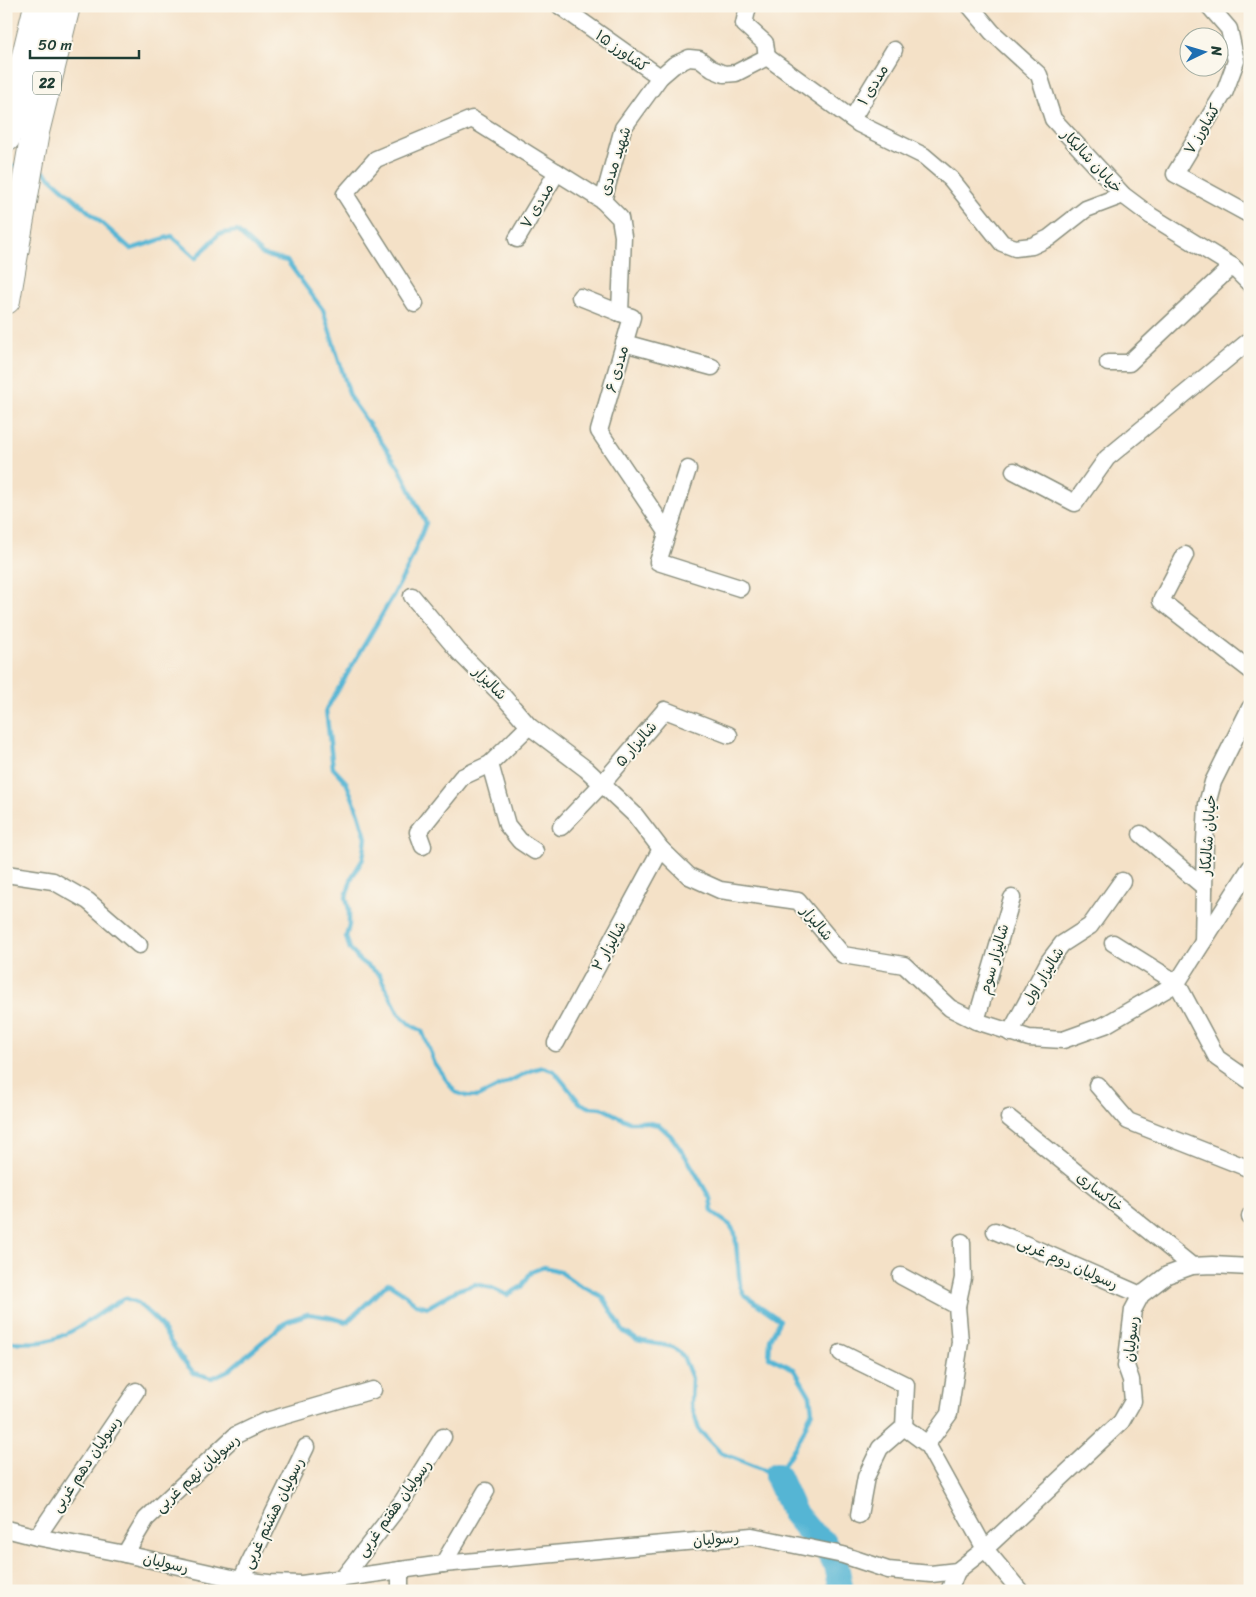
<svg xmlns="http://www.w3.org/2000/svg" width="1256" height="1597" viewBox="0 0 1256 1597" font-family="Sriracha,'Playpen Sans Arabic',sans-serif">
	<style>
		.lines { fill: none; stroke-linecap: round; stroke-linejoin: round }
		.stream { stroke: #55b5d4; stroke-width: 4.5 }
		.river { stroke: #55b5d4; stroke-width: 26 }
		.street-casing { stroke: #8a8f7e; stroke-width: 19 }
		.highway-casing { stroke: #8a8f7e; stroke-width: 30 }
		.street { stroke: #fff; stroke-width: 16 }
		.highway { stroke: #fff; stroke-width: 28 }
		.labels { text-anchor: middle; stroke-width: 4; stroke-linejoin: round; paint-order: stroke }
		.shield { fill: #fbf7ec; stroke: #61756b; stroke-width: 1 }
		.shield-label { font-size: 14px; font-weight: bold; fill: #1f3d34 }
		.street-label { font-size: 15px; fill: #1f3d34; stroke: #fbf7ec }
	</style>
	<rect width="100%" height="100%" fill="#fbf7ec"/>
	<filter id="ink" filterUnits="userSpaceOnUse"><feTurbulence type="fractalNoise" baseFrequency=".02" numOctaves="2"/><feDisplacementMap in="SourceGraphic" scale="10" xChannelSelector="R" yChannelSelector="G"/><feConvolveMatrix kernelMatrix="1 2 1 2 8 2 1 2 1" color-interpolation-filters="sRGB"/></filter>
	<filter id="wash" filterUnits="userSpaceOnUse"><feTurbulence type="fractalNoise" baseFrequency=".0096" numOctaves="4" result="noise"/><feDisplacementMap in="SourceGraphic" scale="20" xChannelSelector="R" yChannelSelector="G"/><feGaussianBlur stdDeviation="1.12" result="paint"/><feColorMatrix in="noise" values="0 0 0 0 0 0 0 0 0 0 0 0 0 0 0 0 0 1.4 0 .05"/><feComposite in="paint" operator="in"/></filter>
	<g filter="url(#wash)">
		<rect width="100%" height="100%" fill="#f4e1c7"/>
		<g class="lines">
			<g class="stream">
				<path d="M 6,165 L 20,167"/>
				<path d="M 6,1342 C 18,1342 34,1344 46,1341 C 76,1334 98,1312 125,1298 L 138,1303 L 158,1322 L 181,1358 L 194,1373 L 212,1378 L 229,1370 L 287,1321 L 308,1314 L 328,1317 L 347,1322 L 388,1283 L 402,1292 L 416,1304 L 428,1307 L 457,1290 L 476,1284 L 492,1288 L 507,1295 L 521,1287 L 531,1272 L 544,1267 L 559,1271 L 576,1283 L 603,1297 L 623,1331 L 637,1340 L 673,1347 L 683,1356 L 692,1378 L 691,1404 L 699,1430 L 721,1453 L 777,1475 L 800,1439 L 812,1411 L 810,1396 L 794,1369 L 769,1357 L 770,1339 L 780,1320 L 744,1295 L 740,1285 L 735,1233 L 730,1225 L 717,1216 L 712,1211 L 710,1198 L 688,1160 L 671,1136 L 659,1125 L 643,1122 L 629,1122 L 602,1108 L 589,1107 L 580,1103 L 554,1071 L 543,1067 L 532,1070 L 477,1097 L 466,1096 L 455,1092 L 435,1064 L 422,1031 L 411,1025 L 399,1014 L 379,974 L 359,960 L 350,949 L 346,937 L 349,925 L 349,910 L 346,897 L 352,877 L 363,859 L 366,838 L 359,814 L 346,782 L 333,768 L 326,710 L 393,596 L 408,567 L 426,523 L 399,467 L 351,399 L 323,310 L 287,261 L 263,255 L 237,231 L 219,234 L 196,258 L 172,236 L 131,249 L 44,172 L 37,171"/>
			</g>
			<path class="river" d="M 777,1475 L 794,1513 L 809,1531 L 823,1542 L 836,1565 L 841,1591"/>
		</g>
	</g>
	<g filter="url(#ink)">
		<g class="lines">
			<g class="street-casing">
				<g id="street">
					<path d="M 560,6 L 660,77"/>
					<path d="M 748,6 L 744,24 L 765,43 L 767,57"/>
					<path d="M 970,6 L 992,32 L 1039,75 L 1053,119 L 1123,195 L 1151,216 L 1232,266 L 1250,284"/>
					<path d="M 1209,6 L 1229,29 L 1236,61 L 1225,91 L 1175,174 L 1250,215"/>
					<path d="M 852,119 L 894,50"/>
					<path d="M 603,201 L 620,218 L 623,236 L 620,313 L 632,317 L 599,431 L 667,532"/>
					<path d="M 517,239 L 557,172"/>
					<path d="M 580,297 L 620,313"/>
					<path d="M 415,304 L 345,194 L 376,159 L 472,119 L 603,201 L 623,128 L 660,77 L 674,65 L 689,58 L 699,59 L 712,69 L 724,74 L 736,73 L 767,57 L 859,124 L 924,156 L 951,179 L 1002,243 L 1015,248 L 1032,246 L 1049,238 L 1086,209 L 1123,195"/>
					<path d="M 624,343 L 712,367"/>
					<path d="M 1108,363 L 1129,363 L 1232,266"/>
					<path d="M 688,469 L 658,562 L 740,588"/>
					<path d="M 1014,471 L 1075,503 L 1107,458 L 1250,340"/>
					<path d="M 1185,555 L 1161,601 L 1250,670"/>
					<path d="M 412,596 L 459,652 L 502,695 L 529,726 L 586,769 L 635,815 L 661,849 L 689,876 L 720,890 L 798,901 L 843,955 L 904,965 L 950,1008 L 976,1021 L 1029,1038 L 1063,1040 L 1105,1025 L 1177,983 L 1217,1058 L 1250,1081"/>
					<path d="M 490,764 L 507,825 L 520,841 L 535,851"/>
					<path d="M 561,827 L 602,784 L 665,710 L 729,735"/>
					<path d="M 1141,834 L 1204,887"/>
					<path d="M 423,846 L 418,832 L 462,777 L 490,764 L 529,726"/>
					<path d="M 6,874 L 53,881 L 88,901 L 139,945"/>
					<path d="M 1203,942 L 1205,841 L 1207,804 L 1213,782 L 1250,708"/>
					<path d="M 1113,943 L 1177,983 L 1250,868"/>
					<path d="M 976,1021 L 1012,898"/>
					<path d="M 1010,1033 L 1049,961 L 1062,944 L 1090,926 L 1122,881"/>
					<path d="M 556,1043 L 661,849"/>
					<path d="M 1097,1085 L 1128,1121 L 1250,1169"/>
					<path d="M 1009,1118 L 1192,1266"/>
					<path d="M 1250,1216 L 1250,1217"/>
					<path d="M 995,1231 L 1141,1295"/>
					<path d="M 901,1276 L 957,1306 L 960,1342 L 949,1414 L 927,1444"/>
					<path d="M 957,1306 L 963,1278 L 962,1242"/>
					<path d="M 841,1353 L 906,1385 L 904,1427 L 880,1448 L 866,1477 L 859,1515"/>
					<path d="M 904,1427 L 927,1444 L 985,1549 L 1020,1591"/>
					<path d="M 6,1529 L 37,1537 L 125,1554 L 241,1580 L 269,1583 L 302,1584 L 443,1564 L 752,1536 L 843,1555 L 888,1570 L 931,1574 L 957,1571 L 985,1549 L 1121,1422 L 1133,1401 L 1131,1380 L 1126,1366 L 1133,1310 L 1141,1295 L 1167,1275 L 1192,1266 L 1212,1265 L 1250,1267"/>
					<path d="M 37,1537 L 136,1391"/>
					<path d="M 125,1554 L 146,1519 L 236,1435 L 263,1422 L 373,1390"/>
					<path d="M 443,1564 L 486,1491"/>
					<path d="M 343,1578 L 402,1502 L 443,1437"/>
					<path d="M 241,1580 L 306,1447"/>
					<path d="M 400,1591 L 400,1570"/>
					<path d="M 949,1591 L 957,1571"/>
				</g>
			</g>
			<g class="highway-casing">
				<g id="highway">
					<path d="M 6,138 L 38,6"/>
					<path d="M 6,300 L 35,132 L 66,6"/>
				</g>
			</g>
			<use href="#street" class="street"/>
			<use href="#highway" class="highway"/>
		</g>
	</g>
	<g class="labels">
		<rect class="shield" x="33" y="71.5" width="28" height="23" rx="4"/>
		<g class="shield-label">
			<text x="47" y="88">22</text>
		</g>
		<g class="street-label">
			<text transform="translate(622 51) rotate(35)" y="5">کشاورز ۱۵</text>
			<text transform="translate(873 85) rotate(-59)" y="5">مددی ۱</text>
			<text transform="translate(1202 129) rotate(-59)" y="5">کشاورز ۷</text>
			<text transform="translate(615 161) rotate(-72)" y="5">شهید مددی</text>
			<text transform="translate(1092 161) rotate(47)" y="5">خیابان شالیکار</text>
			<text transform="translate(537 206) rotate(-59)" y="5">مددی ۷</text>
			<text transform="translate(617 369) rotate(-74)" y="5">مددی ۶</text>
			<text transform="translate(490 683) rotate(45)" y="5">شالیزار</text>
			<text transform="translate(636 744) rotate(-49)" y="5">شالیزار ۵</text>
			<text transform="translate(1208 835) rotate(-86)" y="5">خیابان شالیکار</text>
			<text transform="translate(817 923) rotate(50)" y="5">شالیزار</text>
			<text transform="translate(609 946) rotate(-61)" y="5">شالیزار ۲</text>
			<text transform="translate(994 959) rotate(-74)" y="5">شالیزار سوم</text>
			<text transform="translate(1043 976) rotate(-58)" y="5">شالیزار اول</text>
			<text transform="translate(1100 1192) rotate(39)" y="5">خاکساری</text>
			<text transform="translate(1068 1263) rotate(24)" y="5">رسولیان دوم غربی</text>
			<text transform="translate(1131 1339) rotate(-84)" y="5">رسولیان</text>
			<text transform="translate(86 1464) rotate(-56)" y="5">رسولیان دهم غربی</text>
			<text transform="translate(197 1473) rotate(-42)" y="5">رسولیان نهم غربی</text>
			<text transform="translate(394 1508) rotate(-54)" y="5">رسولیان هفتم غربی</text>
			<text transform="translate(273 1513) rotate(-64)" y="5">رسولیان هشتم غربی</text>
			<text transform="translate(716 1539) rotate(-5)" y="5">رسولیان</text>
			<text transform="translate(166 1563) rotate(13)" y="5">رسولیان</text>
		</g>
	</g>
	<rect width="1256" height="1597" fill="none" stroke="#fbf7ec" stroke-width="25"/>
	<g transform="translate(1204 52) rotate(85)"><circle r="24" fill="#fbf7ec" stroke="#a3ada2"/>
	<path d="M0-4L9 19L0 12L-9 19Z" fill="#1f6fb2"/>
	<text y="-8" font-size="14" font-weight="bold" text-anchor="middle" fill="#1f3d34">N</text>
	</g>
	<path d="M30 50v8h109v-8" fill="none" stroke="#1f3d34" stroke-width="2.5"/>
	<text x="38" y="50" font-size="15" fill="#1f3d34" stroke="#fbf7ec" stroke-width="4" paint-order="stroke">50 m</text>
</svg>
